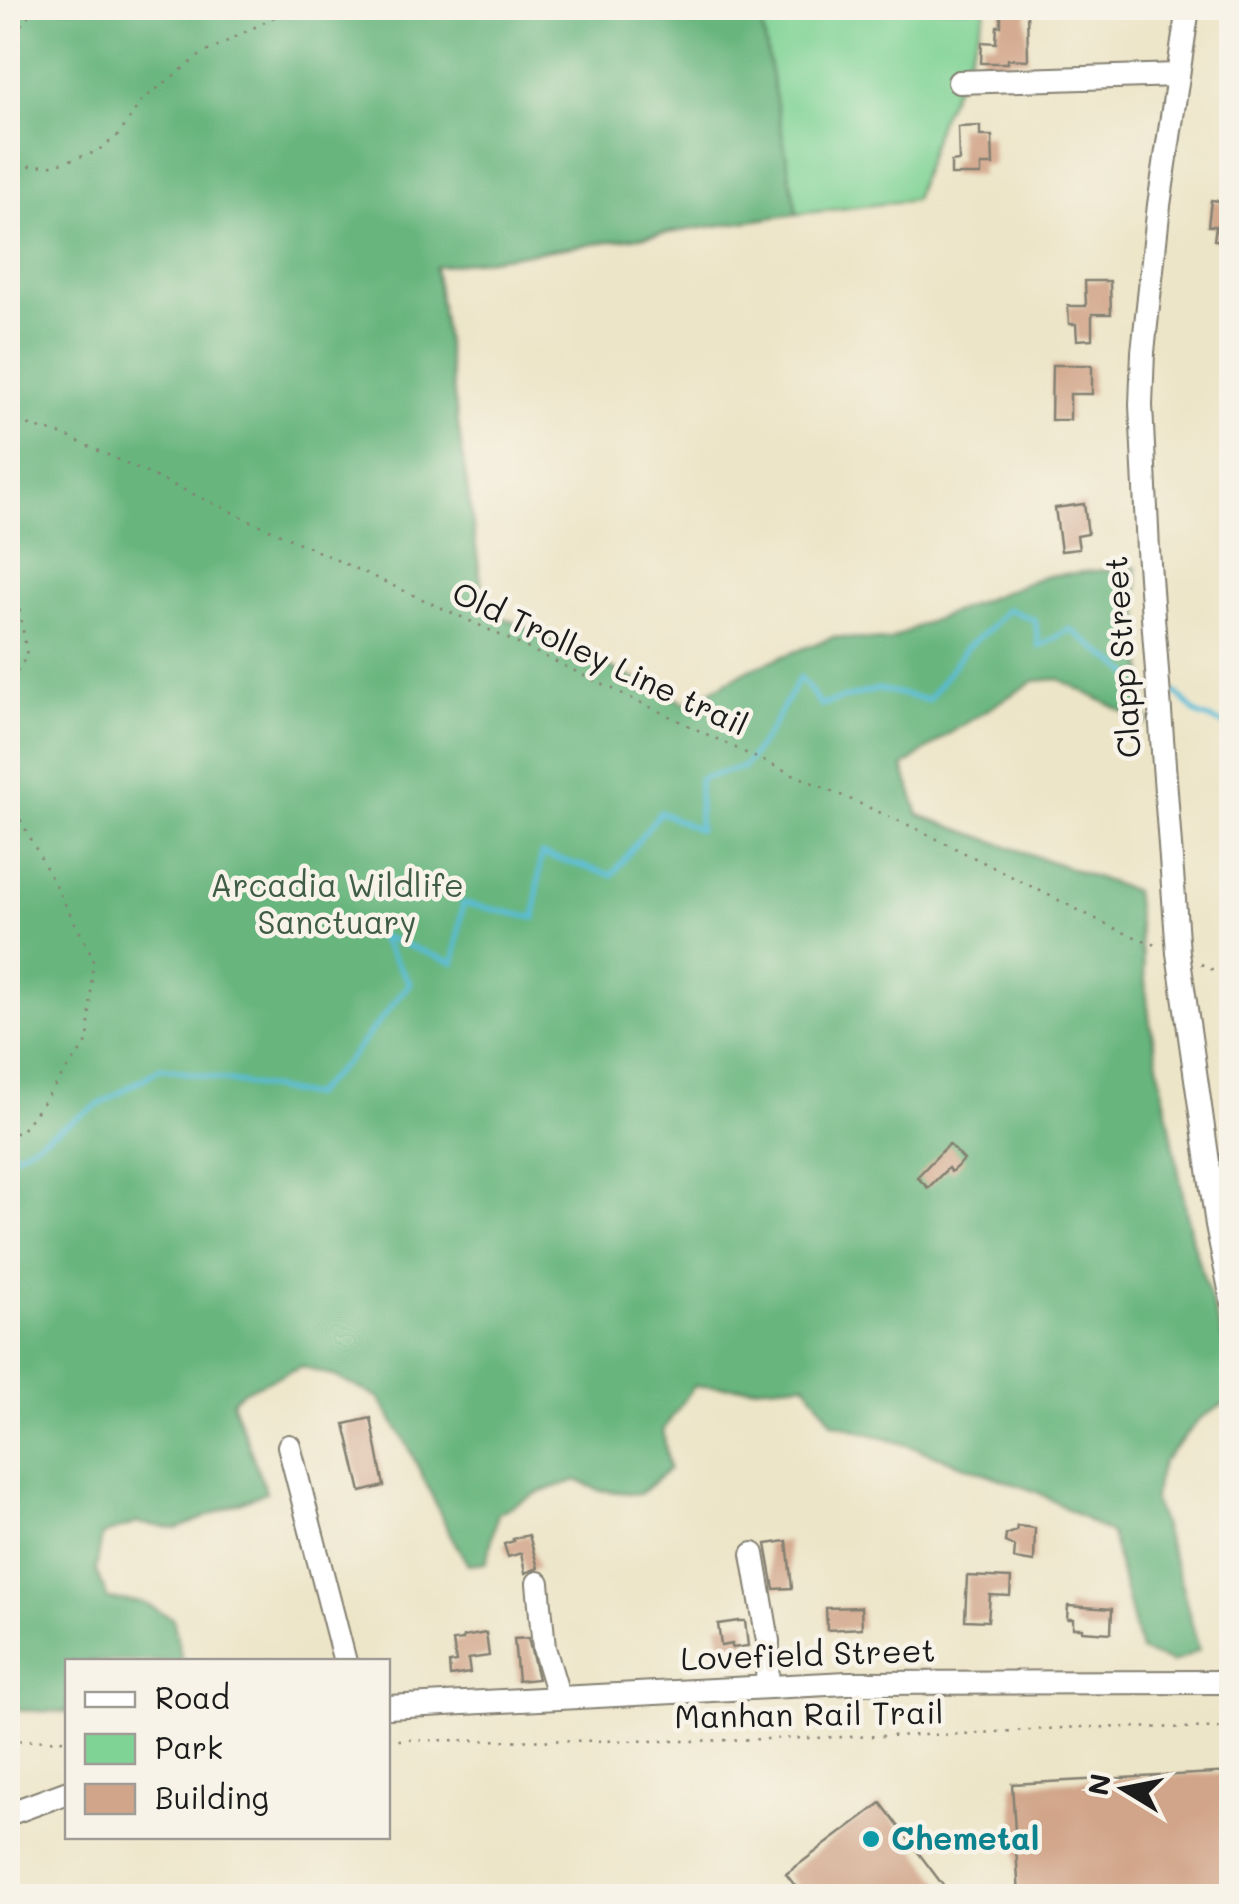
<svg xmlns="http://www.w3.org/2000/svg" width="1239" height="1904" viewBox="0 0 1239 1904" font-family="Mali,sans-serif">
	<style>
		.green { fill: #7fd395; stroke: #4e7858; stroke-width: 2.5 }
		.forest { fill: #67b57e; stroke: #42684d; stroke-width: 2.5 }
		.lines { fill: none; stroke-linecap: round; stroke-linejoin: round }
		.stream { stroke: #58bcd6; stroke-width: 5 }
		.building { fill: #d1a589 }
		.minor-casing { stroke: #848072; stroke-width: 26 }
		.path { stroke: #848072; stroke-width: 2.5; stroke-dasharray: 2.5 8; stroke-linecap: butt }
		.minor { stroke: #fff; stroke-width: 22 }
		.culture-dot { fill: #0f9aa8; stroke: #f7f3e8; stroke-width: 4 }
		.labels { text-anchor: middle; stroke-width: 9; stroke-linejoin: round; paint-order: stroke }
		.street-label { font-size: 32px; fill: #1c1c1c; stroke: #f7f3e8 }
		.park-label { font-size: 32px; fill: #3f5c46; stroke: #f7f3e8 }
		.culture-label { font-size: 32px; font-weight: bold; fill: #0d838f; stroke: #f7f3e8; text-anchor: start }
	</style>
	<rect width="100%" height="100%" fill="#f7f3e8"/>
	<filter id="ink" filterUnits="userSpaceOnUse"><feTurbulence type="fractalNoise" baseFrequency=".01" numOctaves="2"/><feDisplacementMap in="SourceGraphic" scale="20" xChannelSelector="R" yChannelSelector="G"/><feConvolveMatrix kernelMatrix="1 2 1 2 8 2 1 2 1" color-interpolation-filters="sRGB"/></filter>
	<filter id="wash" filterUnits="userSpaceOnUse"><feTurbulence type="fractalNoise" baseFrequency=".0048" numOctaves="4" result="noise"/><feDisplacementMap in="SourceGraphic" scale="40" xChannelSelector="R" yChannelSelector="G"/><feGaussianBlur stdDeviation="2.25" result="paint"/><feColorMatrix in="noise" values="0 0 0 0 0 0 0 0 0 0 0 0 0 0 0 0 0 1.4 0 .05"/><feComposite in="paint" operator="in"/></filter>
	<g filter="url(#wash)">
		<rect width="100%" height="100%" fill="#ede5c8"/>
		<path class="green" d="M 759,8 L 987,8 L 966,64 L 939,122 L 914,200 L 797,214 Z"/>
		<path class="forest" d="M 8,8 L 759,8 L 797,214 L 435,267 L 485,609 L 687,704 L 750,669 L 833,637 L 889,641 L 918,626 L 1044,576 L 1136,567 L 1147,724 L 1059,679 L 1034,681 L 947,735 L 903,767 L 919,815 L 1134,891 L 1150,1022 L 1192,1241 L 1231,1364 L 1231,1400 L 1201,1418 L 1162,1463 L 1153,1498 L 1179,1576 L 1199,1650 L 1173,1663 L 1140,1651 L 1111,1534 L 1037,1492 L 901,1443 L 833,1423 L 805,1383 L 754,1387 L 694,1386 L 663,1430 L 669,1469 L 640,1494 L 598,1490 L 577,1480 L 540,1492 L 498,1513 L 486,1563 L 468,1565 L 450,1534 L 408,1446 L 379,1398 L 336,1377 L 302,1366 L 242,1392 L 232,1401 L 266,1492 L 177,1529 L 137,1523 L 102,1535 L 96,1570 L 108,1599 L 141,1602 L 173,1618 L 182,1661 L 68,1662 L 67,1712 L 8,1710 Z"/>
		<g class="lines">
			<g class="stream">
				<path d="M 1175,692 L 1198,715 L 1232,727"/>
				<path d="M 8,1159 L 161,1068 L 311,1096 L 349,1059 L 410,983 L 378,935 L 454,963 L 463,903 L 535,918 L 541,854 L 612,875 L 660,812 L 699,830 L 699,779 L 744,767 L 771,729 L 800,677 L 821,705 L 878,689 L 928,700 L 966,648 L 990,628 L 1007,609 L 1035,620 L 1039,647 L 1070,629 L 1133,676"/>
			</g>
		</g>
		<g id="blocks">
			<g class="building">
				<path d="M 1001,8 L 1027,8 L 1028,60 L 1008,59 L 1008,63 L 981,63 L 982,42 L 996,43 L 997,26 L 1001,26 Z"/>
				<path d="M 980,126 L 980,136 L 992,136 L 993,165 L 981,165 L 981,175 L 951,175 L 951,162 L 959,161 L 958,127 Z"/>
				<path d="M 1211,200 L 1231,202 L 1228,225 L 1232,225 L 1231,242 L 1214,240 L 1216,226 L 1208,226 Z"/>
				<path d="M 1085,281 L 1110,281 L 1111,314 L 1092,314 L 1092,339 L 1077,340 L 1076,324 L 1069,324 L 1068,306 L 1086,306 Z"/>
				<path d="M 1052,365 L 1092,365 L 1092,394 L 1070,394 L 1070,420 L 1051,420 Z"/>
				<path d="M 1084,504 L 1088,534 L 1077,536 L 1079,549 L 1061,551 L 1055,508 Z"/>
				<path d="M 949,1144 L 964,1160 L 951,1172 L 948,1168 L 928,1188 L 917,1177 Z"/>
				<path d="M 371,1418 L 384,1486 L 361,1492 L 345,1424 Z"/>
				<path d="M 1017,1526 L 1035,1528 L 1034,1562 L 1014,1559 L 1015,1547 L 1005,1542 L 1006,1535 L 1016,1531 Z"/>
				<path d="M 529,1535 L 538,1568 L 525,1573 L 521,1553 L 508,1557 L 504,1544 L 514,1541 L 513,1539 Z"/>
				<path d="M 787,1541 L 792,1588 L 774,1589 L 766,1544 Z"/>
				<path d="M 967,1576 L 1011,1578 L 1010,1596 L 990,1595 L 988,1621 L 965,1620 Z"/>
				<path d="M 1068,1606 L 1112,1609 L 1111,1633 L 1082,1631 L 1082,1628 L 1073,1628 L 1073,1619 L 1067,1619 Z"/>
				<path d="M 861,1607 L 862,1628 L 827,1630 L 826,1608 Z"/>
				<path d="M 739,1621 L 745,1621 L 748,1646 L 732,1648 L 732,1644 L 721,1646 L 718,1624 Z"/>
				<path d="M 486,1633 L 489,1656 L 468,1659 L 470,1673 L 450,1676 L 449,1663 L 456,1662 L 453,1641 L 463,1640 L 463,1637 Z"/>
				<path d="M 528,1638 L 538,1679 L 518,1681 L 514,1639 Z"/>
				<path d="M 1232,1772 L 1230,1896 L 1019,1896 L 1012,1784 Z"/>
				<path d="M 881,1803 L 951,1896 L 803,1896 L 786,1874 Z"/>
			</g>
		</g>
	</g>
	<g filter="url(#ink)">
		<use href="#blocks" fill-opacity="0" stroke="#848072" stroke-width="2.5"/>
		<g class="lines">
			<g class="minor-casing">
				<g id="minor">
					<path d="M 1188,8 L 1159,205 L 1143,352 L 1141,405 L 1148,550 L 1178,953 L 1217,1225 L 1232,1299"/>
					<path d="M 959,82 L 1178,75"/>
					<path d="M 289,1446 L 345,1662"/>
					<path d="M 753,1554 L 768,1641 L 767,1687"/>
					<path d="M 538,1583 L 544,1648 L 559,1698"/>
					<path d="M 388,1707 L 847,1683 L 1232,1682"/>
					<path d="M 8,1814 L 68,1792"/>
				</g>
			</g>
			<g class="path">
				<path d="M 8,42 L 34,8"/>
				<path d="M 8,167 L 54,165 L 96,152 L 119,135 L 141,101 L 202,54 L 292,8"/>
				<path d="M 8,420 L 64,435 L 483,627 L 748,754 L 915,828 L 1120,931 L 1156,945"/>
				<path d="M 8,537 L 27,656 L 10,682 L 8,682"/>
				<path d="M 8,803 L 16,811 L 93,957 L 88,1041 L 20,1133 L 8,1133"/>
				<path d="M 1201,964 L 1232,979"/>
				<path d="M 388,1740 L 690,1741 L 963,1734 L 1080,1727 L 1232,1728"/>
				<path d="M 8,1741 L 68,1740"/>
			</g>
			<use href="#minor" class="minor"/>
		</g>
	</g>
	<circle class="culture-dot" cx="871" cy="1839" r="10"/>
	<g class="labels">
		<g class="street-label">
			<text transform="translate(1123 657) rotate(-94)" y="11">Clapp Street</text>
			<text transform="translate(600 659) rotate(25)" y="11">Old Trolley Line trail</text>
			<text transform="translate(808 1655) rotate(-2)" y="11">Lovefield Street</text>
			<text transform="translate(809 1715) rotate(-1)" y="11">Manhan Rail Trail</text>
		</g>
		<g class="park-label">
			<text x="337" y="897">Arcadia Wildlife<tspan x="337" dy="37">Sanctuary</tspan></text>
		</g>
		<g class="culture-label">
			<text x="891" y="1850">Chemetal</text>
		</g>
	</g>
	<rect width="1239" height="1904" fill="none" stroke="#f7f3e8" stroke-width="40"/>
	<rect x="65" y="1659" width="325" height="180" fill="#f7f3e8" stroke="#9f9d96" stroke-width="2.5"/>
	<rect x="85" y="1692" width="50" height="15" fill="#ffffff" stroke="#9f9d96" stroke-width="2.5"/>
	<text x="155" y="1709" font-size="30" fill="#1c1c1c">Road</text>
	<rect x="85" y="1734" width="50" height="30" fill="#7fd395" stroke="#9f9d96" stroke-width="2.5"/>
	<text x="155" y="1759" font-size="30" fill="#1c1c1c">Park</text>
	<rect x="85" y="1784" width="50" height="30" fill="#d1a589" stroke="#9f9d96" stroke-width="2.5"/>
	<text x="155" y="1809" font-size="30" fill="#1c1c1c">Building</text>
	<g transform="translate(1124 1789) rotate(280)" stroke="#f7f3e8" stroke-width="8" paint-order="stroke">
	<path d="M0-8L18 38L0 25L-18 38Z" fill="#1c1c1c"/>
	<text y="-15" font-size="28" font-weight="bold" text-anchor="middle" fill="#1c1c1c">N</text>
	</g>
</svg>
